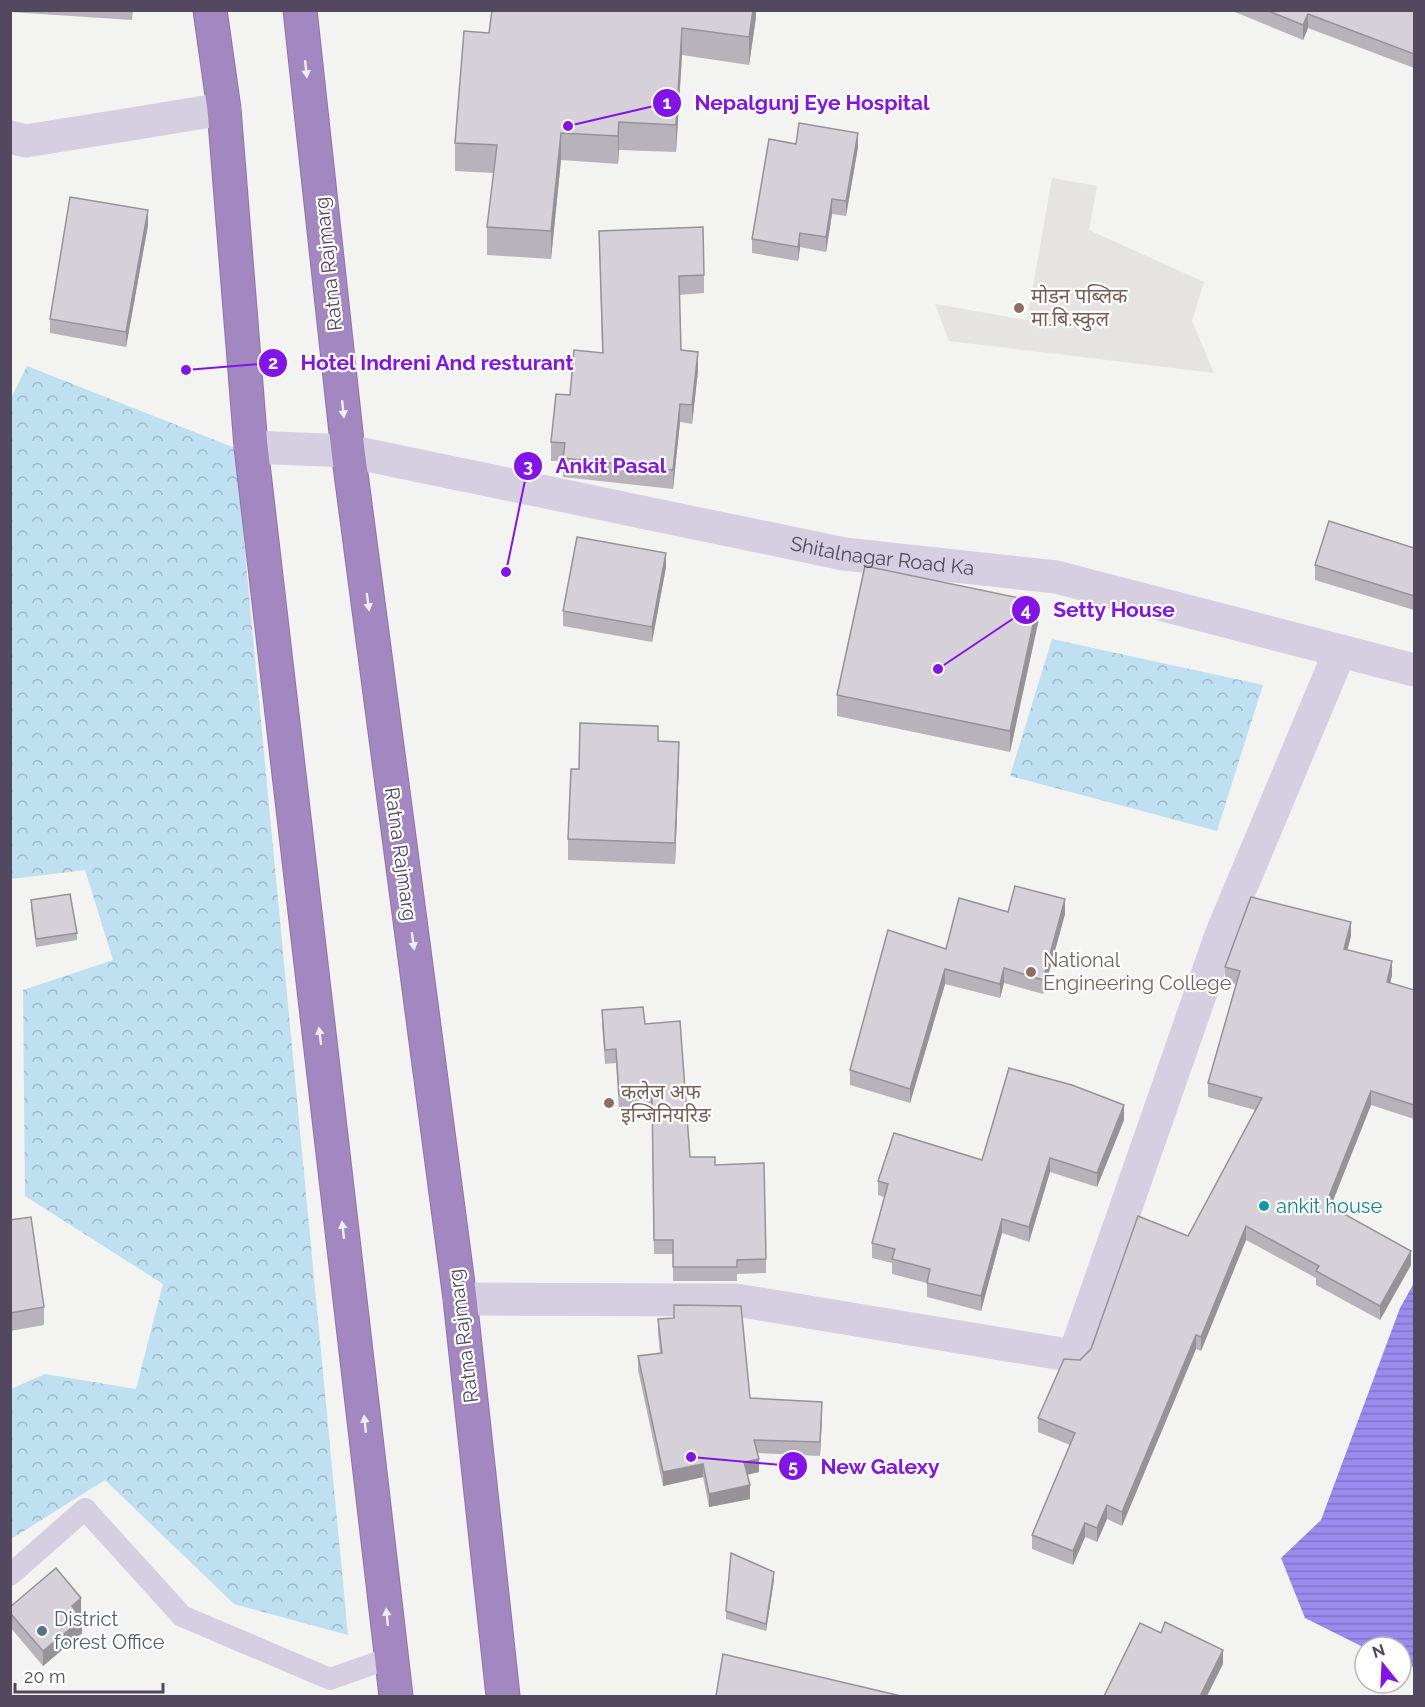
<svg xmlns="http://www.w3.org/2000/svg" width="1425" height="1707" viewBox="0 0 1425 1707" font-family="Raleway,'Noto Sans Devanagari',sans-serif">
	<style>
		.education { fill: #e5e4e3 }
		.forest { fill: url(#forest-crowns) }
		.water { fill: url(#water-rules) }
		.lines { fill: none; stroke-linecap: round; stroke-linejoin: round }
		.highway-casing { stroke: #8e73ac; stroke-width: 35 }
		.lane { stroke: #d6cfe1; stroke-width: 22 }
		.street { stroke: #d6cfe1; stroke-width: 33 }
		.highway { stroke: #a287c0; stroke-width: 33 }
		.wall { fill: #b8b3ba }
		.shaded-wall { fill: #969297 }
		.building { fill: #d6d0d8; stroke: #969297; stroke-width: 1.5 }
		.oneway { fill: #f1edf6 }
		.education-dot { fill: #8d6e63; stroke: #fff; stroke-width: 2 }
		.culture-dot { fill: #0f9aa8; stroke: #fff; stroke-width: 2 }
		.service-dot { fill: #5c6f8a; stroke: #fff; stroke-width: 2 }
		.labels { text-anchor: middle; stroke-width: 4.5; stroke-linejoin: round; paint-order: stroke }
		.street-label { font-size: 20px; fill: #52485f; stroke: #fff }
		.education-label { font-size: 20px; fill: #785e54; stroke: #fff; text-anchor: start }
		.culture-label { font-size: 20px; fill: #0d838f; stroke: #fff; text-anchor: start }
		.service-label { font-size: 20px; fill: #4e5e75; stroke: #fff; text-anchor: start }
		.leader { fill: none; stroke: #8214ea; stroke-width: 2 }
		.callout-dot { fill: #8214ea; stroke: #fff; stroke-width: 2 }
		.mark-label { font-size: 18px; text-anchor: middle; font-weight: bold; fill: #fff }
		.callout-label { font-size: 21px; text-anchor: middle; font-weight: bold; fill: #8214ea; stroke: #fff; stroke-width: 4.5; stroke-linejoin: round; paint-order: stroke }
	</style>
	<defs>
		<pattern id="forest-crowns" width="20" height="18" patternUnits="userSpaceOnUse" patternTransform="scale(1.5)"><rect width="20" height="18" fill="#bfe0f1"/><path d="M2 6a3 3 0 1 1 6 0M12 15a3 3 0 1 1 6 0" fill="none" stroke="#9eb8c6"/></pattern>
		<pattern id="water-rules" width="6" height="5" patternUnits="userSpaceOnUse" patternTransform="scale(1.5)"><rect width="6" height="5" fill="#9b8bef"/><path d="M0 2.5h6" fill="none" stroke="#8174c5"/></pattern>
	</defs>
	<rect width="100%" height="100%" fill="#f3f3f1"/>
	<path class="education" d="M 1052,178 L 1097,186 L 1089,230 L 1204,282 L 1192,321 L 1214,373 L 949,341 L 935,304 L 1027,320 Z"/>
	<g class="forest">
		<path d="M 27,366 L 235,448 L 348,1635 L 234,1604 L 105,1480 L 11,1539 L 11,1389 L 45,1374 L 136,1389 L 163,1284 L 25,1196 L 23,990 L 113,960 L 85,870 L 11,879 L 10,400 Z"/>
		<path d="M 1052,639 L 1263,685 L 1217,831 L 1010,776 Z"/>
	</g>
	<path class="water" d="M 1414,1283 L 1414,1667 L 1401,1664 L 1401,1647 L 1365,1648 L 1305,1618 L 1281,1558 L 1321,1520 L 1400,1308 Z"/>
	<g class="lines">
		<g class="highway-casing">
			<g id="highway">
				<path d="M 210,10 L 224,109 L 251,447 L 396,1696"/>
				<path d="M 300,10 L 348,451 L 460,1299 L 503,1696"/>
			</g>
		</g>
		<path class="lane" d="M 10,1575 L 85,1509 L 182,1616 L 330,1679 L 392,1657"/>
		<g class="street">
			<path d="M 10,137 L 26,141 L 224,109"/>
			<path id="s1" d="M 251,447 L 348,451 L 844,554 L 1056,577 L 1414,670"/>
			<path d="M 460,1299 L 736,1300 L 1074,1356 L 1221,935 L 1340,651"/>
		</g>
		<use href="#highway" class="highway"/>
	</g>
	<g class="wall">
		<path d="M 10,10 L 133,10 L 132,20 L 10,12 Z"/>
		<path d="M 756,10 L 756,17 L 749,65 L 682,55 L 676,152 L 619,150 L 618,164 L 561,160 L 551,259 L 487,255 L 487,227 L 494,173 L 455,171 L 455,143 L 489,33 Z"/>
		<path d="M 1230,10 L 1414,10 L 1414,68 L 1308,28 L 1303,40 Z"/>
		<path d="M 796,144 L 858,147 L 846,216 L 832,214 L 826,252 L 800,247 L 798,261 L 752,253 L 752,239 Z"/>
		<path d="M 148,225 L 126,347 L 50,333 L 50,319 Z"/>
		<path d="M 599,231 L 704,275 L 704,293 L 679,295 L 681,350 L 698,371 L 692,424 L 680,422 L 673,489 L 563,477 L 563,461 L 551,461 L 551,442 L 570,395 L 602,352 Z"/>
		<path d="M 1414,548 L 1414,610 L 1315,580 L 1315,565 Z"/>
		<path d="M 666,567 L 652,642 L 563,626 L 563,611 Z"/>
		<path d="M 1038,623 L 1010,752 L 837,716 L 837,695 Z"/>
		<path d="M 658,741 L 679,763 L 675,864 L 568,860 L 568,839 L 579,769 Z"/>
		<path d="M 31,900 L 77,933 L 77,940 L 36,947 L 31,908 Z"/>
		<path d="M 1008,912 L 1065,914 L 1043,994 L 1004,983 L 1000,998 L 945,984 L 910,1103 L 850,1085 L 850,1070 L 946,949 Z"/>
		<path d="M 1351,936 L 1347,950 L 1392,975 L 1390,983 L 1414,990 L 1414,1119 L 1371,1105 L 1331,1206 L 1411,1265 L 1380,1320 L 1316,1285 L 1316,1278 L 1246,1240 L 1201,1351 L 1196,1349 L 1122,1526 L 1107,1519 L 1097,1542 L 1085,1537 L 1073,1565 L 1032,1549 L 1032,1535 L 1070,1445 L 1038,1432 L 1038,1418 L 1080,1360 L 1091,1349 L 1188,1236 L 1255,1110 L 1208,1097 L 1208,1083 L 1236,984 L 1225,981 L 1225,967 Z"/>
		<path d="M 602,1010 L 645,1024 L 690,1157 L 715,1165 L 766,1259 L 766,1273 L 737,1274 L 737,1281 L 673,1281 L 673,1254 L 654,1254 L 652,1108 L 619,1110 L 616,1063 L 605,1064 L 602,1024 Z"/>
		<path d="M 1124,1120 L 1097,1187 L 1050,1172 L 1029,1242 L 1002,1233 L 981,1311 L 927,1297 L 927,1283 L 892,1274 L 892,1263 L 872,1258 L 872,1243 L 884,1197 L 878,1195 L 878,1181 L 982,1160 Z"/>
		<path d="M 10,1220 L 44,1307 L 44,1325 L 10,1331 Z"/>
		<path d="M 658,1319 L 750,1398 L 822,1415 L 820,1456 L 757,1453 L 759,1472 L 747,1475 L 750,1499 L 709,1507 L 703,1477 L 663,1486 L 638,1370 L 638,1356 L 660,1354 L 658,1333 Z"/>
		<path d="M 774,1580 L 766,1631 L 726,1619 L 726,1611 Z"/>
		<path d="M 10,1607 L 81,1613 L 79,1615 L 82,1633 L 43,1666 L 10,1627 Z"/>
	</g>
	<g class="shaded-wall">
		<path d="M 753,10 L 756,10 L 756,17 L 749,65 L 749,37 Z"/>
		<path d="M 1308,14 L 1308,28 L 1303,40 L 1303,25 Z"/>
		<path d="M 682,28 L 682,55 L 676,152 L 676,125 Z"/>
		<path d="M 619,122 L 619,150 L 618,164 L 618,136 Z"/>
		<path d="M 561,133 L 561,160 L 551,259 L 551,231 Z"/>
		<path d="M 858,133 L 858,147 L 846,216 L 846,201 Z"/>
		<path d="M 832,199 L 832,214 L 826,252 L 826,237 Z"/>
		<path d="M 148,210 L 148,225 L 126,347 L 126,332 Z"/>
		<path d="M 800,233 L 800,247 L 798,261 L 798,247 Z"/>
		<path d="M 698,352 L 698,371 L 692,424 L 692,405 Z"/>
		<path d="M 680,404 L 680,422 L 673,489 L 673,470 Z"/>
		<path d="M 666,553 L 666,567 L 652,642 L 652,627 Z"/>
		<path d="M 1038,602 L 1038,623 L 1010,752 L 1010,731 Z"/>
		<path d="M 679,742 L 679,763 L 675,864 L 675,843 Z"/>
		<path d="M 1065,899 L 1065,914 L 1043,994 L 1043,980 Z"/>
		<path d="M 1351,922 L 1351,936 L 1344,963 L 1344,949 Z"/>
		<path d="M 1392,961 L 1392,975 L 1387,996 L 1387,982 Z"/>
		<path d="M 1004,968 L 1004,983 L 1000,998 L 1000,984 Z"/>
		<path d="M 945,969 L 945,984 L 910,1103 L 910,1089 Z"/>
		<path d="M 1371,1091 L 1371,1105 L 1326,1218 L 1326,1204 Z"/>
		<path d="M 1124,1105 L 1124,1120 L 1097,1187 L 1097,1173 Z"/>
		<path d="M 1050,1158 L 1050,1172 L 1029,1242 L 1029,1227 Z"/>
		<path d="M 1002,1219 L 1002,1233 L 981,1311 L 981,1296 Z"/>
		<path d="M 1246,1226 L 1246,1240 L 1201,1351 L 1201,1337 Z"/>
		<path d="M 1411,1251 L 1411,1265 L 1380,1320 L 1380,1306 Z"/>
		<path d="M 1196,1335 L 1196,1349 L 1122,1526 L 1122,1512 Z"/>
		<path d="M 822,1402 L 822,1415 L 820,1456 L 820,1442 Z"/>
		<path d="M 759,1459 L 759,1472 L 744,1475 L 744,1462 Z"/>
		<path d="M 703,1464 L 703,1477 L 663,1486 L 663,1472 Z"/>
		<path d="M 750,1485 L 750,1499 L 709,1507 L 709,1494 Z"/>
		<path d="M 1107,1505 L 1107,1519 L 1097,1542 L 1097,1528 Z"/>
		<path d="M 1085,1523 L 1085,1537 L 1073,1565 L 1073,1551 Z"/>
		<path d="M 774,1572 L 774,1580 L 766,1631 L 766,1624 Z"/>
		<path d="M 81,1598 L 81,1613 L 72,1621 L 72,1606 Z"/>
		<path d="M 82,1619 L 82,1633 L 43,1666 L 43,1651 Z"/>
		<path d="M 1223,1650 L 1223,1664 L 1207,1696 L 1200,1696 Z"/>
	</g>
	<g class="building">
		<path d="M 492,10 L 753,10 L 749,37 L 682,28 L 676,125 L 619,122 L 618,136 L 561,133 L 551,231 L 487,227 L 497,145 L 455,143 L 464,31 L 489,33 Z"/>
		<path d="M 1266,10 L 1414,10 L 1414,54 L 1308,14 L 1303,25 Z"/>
		<path d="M 799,123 L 858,133 L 846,201 L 832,199 L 826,237 L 800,233 L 798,247 L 752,239 L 769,139 L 796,144 Z"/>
		<path d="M 70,197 L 148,210 L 126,332 L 50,319 Z"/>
		<path d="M 703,227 L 704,275 L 679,276 L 681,350 L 698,352 L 692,405 L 680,404 L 673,470 L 563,458 L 565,443 L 551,442 L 556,394 L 570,395 L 574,350 L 603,353 L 599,231 Z"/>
		<path d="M 1329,521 L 1414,548 L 1414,596 L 1315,565 Z"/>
		<path d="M 577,537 L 666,553 L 652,627 L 563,611 Z"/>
		<path d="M 865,566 L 1038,602 L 1010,731 L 837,695 Z"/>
		<path d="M 580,723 L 658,726 L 658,741 L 679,742 L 675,843 L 568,839 L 571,769 L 579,769 Z"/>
		<path d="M 1015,886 L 1065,899 L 1043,980 L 1004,968 L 1000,984 L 945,969 L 910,1089 L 850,1070 L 888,930 L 946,949 L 959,898 L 1008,912 Z"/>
		<path d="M 70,894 L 77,933 L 36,939 L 31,900 Z"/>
		<path d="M 1251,897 L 1351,922 L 1344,949 L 1392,961 L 1387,982 L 1414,990 L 1414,1105 L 1371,1091 L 1326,1204 L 1411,1251 L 1380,1306 L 1316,1271 L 1319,1266 L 1246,1226 L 1201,1337 L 1196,1335 L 1122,1512 L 1107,1505 L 1097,1528 L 1085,1523 L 1073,1551 L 1032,1535 L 1075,1433 L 1038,1418 L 1064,1359 L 1080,1360 L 1091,1349 L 1138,1216 L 1188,1236 L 1262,1098 L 1208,1083 L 1240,971 L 1225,967 Z"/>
		<path d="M 643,1007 L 645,1024 L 680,1021 L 690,1157 L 715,1157 L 715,1165 L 764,1163 L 766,1259 L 737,1260 L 737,1267 L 673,1267 L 673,1240 L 654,1240 L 652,1093 L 619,1095 L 616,1049 L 605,1050 L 602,1010 Z"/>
		<path d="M 1009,1068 L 1072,1085 L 1124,1105 L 1097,1173 L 1050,1158 L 1029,1227 L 1002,1219 L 981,1296 L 927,1283 L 930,1269 L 892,1259 L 895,1249 L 872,1243 L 888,1184 L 878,1181 L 894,1133 L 982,1160 Z"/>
		<path d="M 31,1217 L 44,1307 L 10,1313 L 10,1220 Z"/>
		<path d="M 674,1305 L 741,1306 L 750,1398 L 822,1402 L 820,1442 L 754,1440 L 759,1459 L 744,1462 L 750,1485 L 709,1494 L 703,1464 L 663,1472 L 638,1356 L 662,1353 L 658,1319 L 674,1318 Z"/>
		<path d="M 731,1553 L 774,1572 L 766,1624 L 726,1611 Z"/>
		<path d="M 56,1568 L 81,1598 L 72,1606 L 82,1619 L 43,1651 L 10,1613 L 10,1607 Z"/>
		<path d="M 1165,1622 L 1223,1650 L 1200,1696 L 1104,1696 L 1140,1623 L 1161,1633 Z"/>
		<path d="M 723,1654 L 901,1696 L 716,1696 Z"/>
	</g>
	<defs><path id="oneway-solid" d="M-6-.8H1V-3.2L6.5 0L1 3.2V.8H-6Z" transform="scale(1.5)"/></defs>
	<g class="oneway">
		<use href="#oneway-solid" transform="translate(306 69) rotate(84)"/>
		<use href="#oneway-solid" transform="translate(343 409) rotate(84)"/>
		<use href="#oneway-solid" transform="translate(368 602) rotate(82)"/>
		<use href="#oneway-solid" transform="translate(413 941) rotate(82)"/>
		<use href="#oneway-solid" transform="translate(320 1036) rotate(-97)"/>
		<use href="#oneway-solid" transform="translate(343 1230) rotate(-97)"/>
		<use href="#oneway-solid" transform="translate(365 1424) rotate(-96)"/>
		<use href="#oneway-solid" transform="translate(387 1617) rotate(-96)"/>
	</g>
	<g class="education-dot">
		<circle cx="1019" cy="308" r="6"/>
		<circle cx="1031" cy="972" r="6"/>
		<circle cx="609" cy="1103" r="6"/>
	</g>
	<circle class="culture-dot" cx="1264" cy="1206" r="6"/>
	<circle class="service-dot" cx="42" cy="1631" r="6"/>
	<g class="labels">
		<g class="street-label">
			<text transform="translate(328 264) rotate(-96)" y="7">Ratna Rajmarg</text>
			<text dy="7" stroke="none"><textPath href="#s1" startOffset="642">Shitalnagar Road Ka</textPath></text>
			<text transform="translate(401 854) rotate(82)" y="7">Ratna Rajmarg</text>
			<text transform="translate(463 1336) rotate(-97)" y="7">Ratna Rajmarg</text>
		</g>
		<g class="education-label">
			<text x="1031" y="303">माेडन पब्लिक<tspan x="1031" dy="23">मा.बि.स्कुल</tspan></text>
			<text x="1043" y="967">National<tspan x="1043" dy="23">Engineering College</tspan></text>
			<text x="621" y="1099">कलेज अफ<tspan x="621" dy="23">इन्जिनियरिङ</tspan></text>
		</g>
		<g class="culture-label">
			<text x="1276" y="1213">ankit house</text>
		</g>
		<g class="service-label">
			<text x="54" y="1626">District<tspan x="54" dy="23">forest Office</tspan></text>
		</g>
	</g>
	<path class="leader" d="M568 126L667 103M186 370L273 363M506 572L528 466M938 669L1026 610M691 1457L793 1466"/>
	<g class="callout-dot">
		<circle cx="568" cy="126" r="6"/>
		<circle cx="186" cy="370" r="6"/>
		<circle cx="506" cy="572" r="6"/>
		<circle cx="938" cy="669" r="6"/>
		<circle cx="691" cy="1457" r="6"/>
		<circle cx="667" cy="103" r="15"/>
		<circle cx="273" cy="363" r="15"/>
		<circle cx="528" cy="466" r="15"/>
		<circle cx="1026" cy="610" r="15"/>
		<circle cx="793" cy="1466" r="15"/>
	</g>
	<g class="mark-label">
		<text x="667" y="109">1</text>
		<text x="273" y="369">2</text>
		<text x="528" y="472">3</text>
		<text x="1026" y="616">4</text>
		<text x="793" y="1473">5</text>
	</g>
	<g class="callout-label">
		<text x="812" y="110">Nepalgunj Eye Hospital</text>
		<text x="437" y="370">Hotel Indreni And resturant</text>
		<text x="611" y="473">Ankit Pasal</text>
		<text x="1114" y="617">Setty House</text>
		<text x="880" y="1474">New Galexy</text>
	</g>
	<rect width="1425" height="1707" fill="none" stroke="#52485f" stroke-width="24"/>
	<g transform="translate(1383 1665) rotate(342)"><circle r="28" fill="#ffffff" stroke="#bab6bf" stroke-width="1.5"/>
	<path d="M0-4.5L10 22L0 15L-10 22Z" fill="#8214ea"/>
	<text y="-9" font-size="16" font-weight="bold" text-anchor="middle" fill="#52485f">N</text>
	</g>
	<path d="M15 1683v9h148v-9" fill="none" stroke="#52485f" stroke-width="3"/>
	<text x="24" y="1683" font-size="18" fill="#52485f" stroke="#ffffff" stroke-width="4.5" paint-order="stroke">20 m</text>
</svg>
